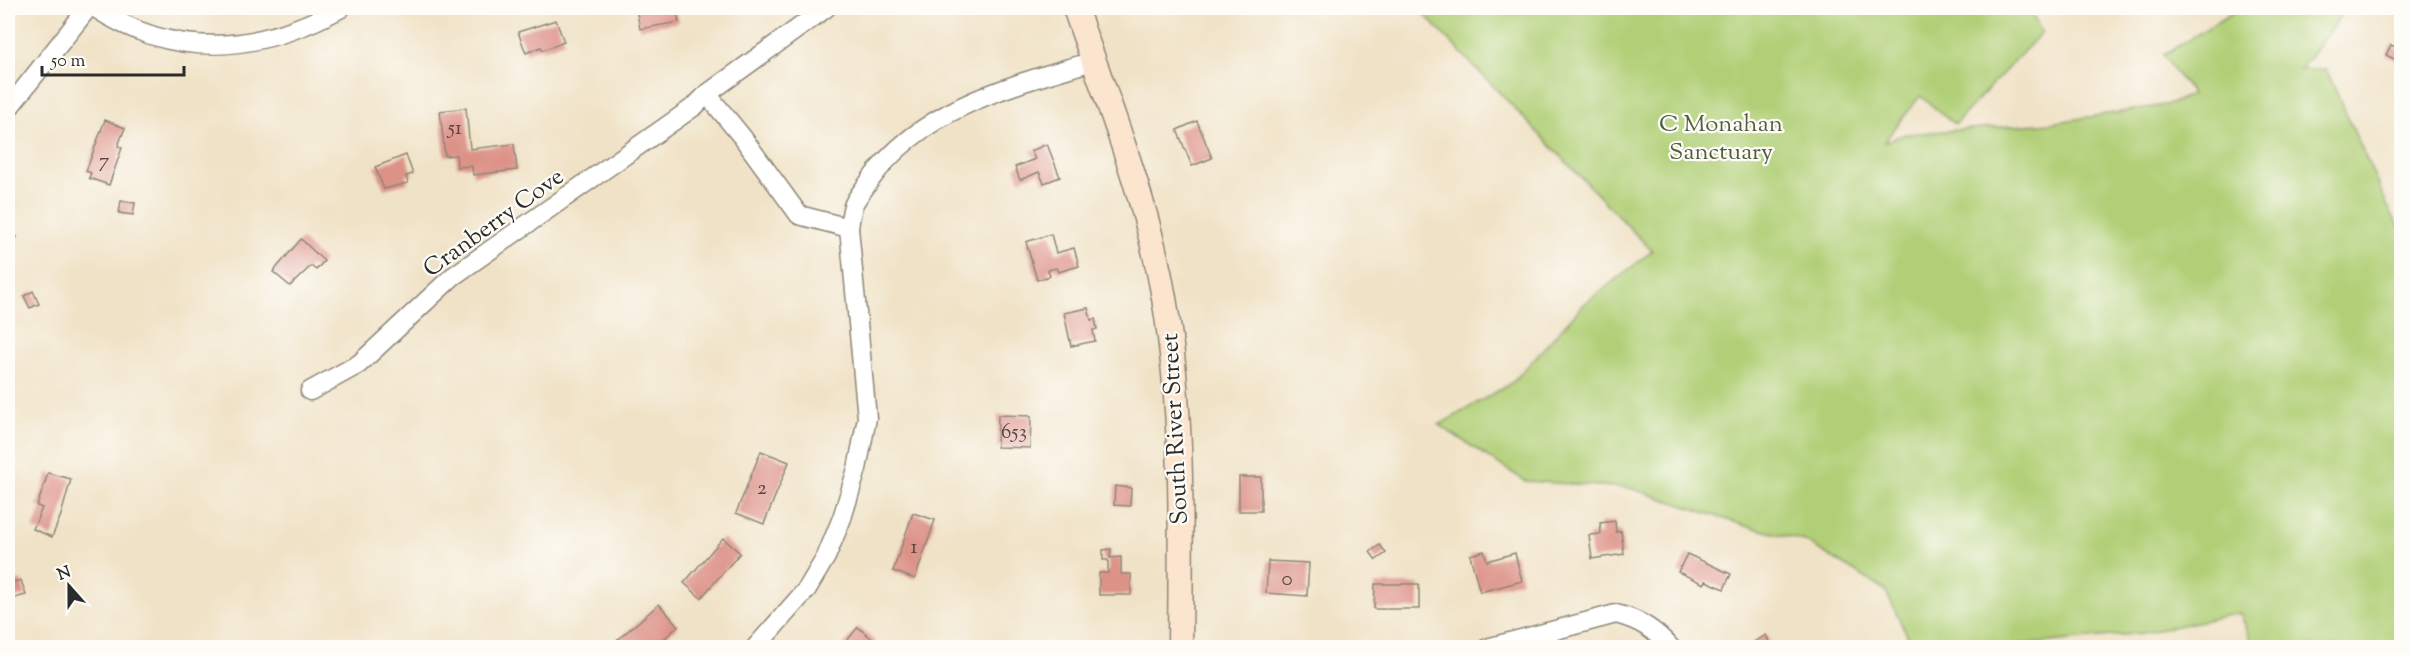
<svg xmlns="http://www.w3.org/2000/svg" width="2409" height="655" viewBox="0 0 2409 655" font-family="'Sorts Mill Goudy',serif">
	<style>
		.green { fill: #b0cf76; stroke: #6e7d50; stroke-width: 1.5 }
		.building { fill: #dd9288 }
		.lines { fill: none; stroke-linecap: round; stroke-linejoin: round }
		.street-casing { stroke: #8e8678; stroke-width: 21 }
		.secondary-casing { stroke: #8e8678; stroke-width: 27 }
		.street { stroke: #fff; stroke-width: 18 }
		.secondary { stroke: #fce5cf; stroke-width: 24 }
		.labels { text-anchor: middle; stroke-width: 4.5; stroke-linejoin: round; paint-order: stroke }
		.number-label { font-size: 21px; fill: #584542 }
		.park-label { font-size: 24px; fill: #535c42; stroke: #fdfcf7 }
		.street-label { font-size: 24px; fill: #2b2b2b; stroke: #fdfcf7 }
	</style>
	<rect width="100%" height="100%" fill="#fdfcf7"/>
	<filter id="ink" filterUnits="userSpaceOnUse"><feTurbulence type="fractalNoise" baseFrequency=".0167" numOctaves="2"/><feDisplacementMap in="SourceGraphic" scale="12" xChannelSelector="R" yChannelSelector="G"/><feConvolveMatrix kernelMatrix="1 2 1 2 8 2 1 2 1" color-interpolation-filters="sRGB"/></filter>
	<filter id="wash" filterUnits="userSpaceOnUse"><feTurbulence type="fractalNoise" baseFrequency=".008" numOctaves="4" result="noise"/><feDisplacementMap in="SourceGraphic" scale="24" xChannelSelector="R" yChannelSelector="G"/><feGaussianBlur stdDeviation="1.35" result="paint"/><feColorMatrix in="noise" values="0 0 0 0 0 0 0 0 0 0 0 0 0 0 0 0 0 1.4 0 .05"/><feComposite in="paint" operator="in"/></filter>
	<g filter="url(#wash)">
		<rect width="100%" height="100%" fill="#f0e2c6"/>
		<path class="green" d="M 1418,8 L 2028,8 L 2042,32 L 1955,124 L 1920,96 L 1884,142 L 1906,134 L 2051,123 L 2171,104 L 2192,94 L 2163,55 L 2240,8 L 2347,8 L 2300,70 L 2326,69 L 2388,207 L 2401,229 L 2401,647 L 2254,647 L 2240,613 L 2143,633 L 1996,647 L 1913,647 L 1885,590 L 1805,541 L 1746,526 L 1630,488 L 1525,481 L 1439,425 L 1513,382 L 1583,305 L 1652,251 Z"/>
		<g id="blocks">
			<g class="building">
				<path d="M 636,8 L 676,8 L 679,22 L 640,29 Z"/>
				<path d="M 556,20 L 564,42 L 543,50 L 541,47 L 526,53 L 518,32 Z"/>
				<path d="M 2391,45 L 2402,50 L 2402,63 L 2386,55 Z"/>
				<path d="M 466,108 L 470,149 L 514,144 L 517,170 L 473,175 L 472,166 L 457,167 L 456,155 L 445,156 L 440,111 Z"/>
				<path d="M 105,120 L 125,128 L 118,146 L 122,148 L 109,185 L 89,178 L 91,173 L 86,171 Z"/>
				<path d="M 1197,121 L 1212,158 L 1192,166 L 1177,130 Z"/>
				<path d="M 1047,144 L 1060,177 L 1044,183 L 1039,172 L 1020,180 L 1015,167 L 1035,159 L 1031,151 Z"/>
				<path d="M 406,155 L 413,174 L 406,176 L 408,183 L 384,189 L 375,167 Z"/>
				<path d="M 121,201 L 135,203 L 133,215 L 119,213 Z"/>
				<path d="M 8,231 L 17,237 L 8,251 Z"/>
				<path d="M 1051,234 L 1056,253 L 1074,248 L 1079,266 L 1058,272 L 1056,268 L 1048,270 L 1050,276 L 1037,280 L 1026,242 Z"/>
				<path d="M 301,239 L 324,261 L 316,270 L 311,266 L 290,286 L 273,272 Z"/>
				<path d="M 33,291 L 39,304 L 30,308 L 24,296 Z"/>
				<path d="M 1088,308 L 1091,320 L 1095,319 L 1097,329 L 1093,330 L 1095,341 L 1071,346 L 1064,313 Z"/>
				<path d="M 998,415 L 1031,416 L 1030,448 L 997,447 Z"/>
				<path d="M 761,451 L 789,462 L 764,524 L 736,513 Z"/>
				<path d="M 48,473 L 71,479 L 61,515 L 52,537 L 33,529 L 42,508 L 37,506 Z"/>
				<rect x="1239" y="477" width="22" height="34"/>
				<path d="M 1115,486 L 1131,488 L 1130,506 L 1114,505 Z"/>
				<path d="M 913,513 L 935,520 L 915,579 L 893,571 Z"/>
				<path d="M 1615,521 L 1616,532 L 1621,531 L 1624,554 L 1592,559 L 1589,535 L 1601,534 L 1600,523 Z"/>
				<path d="M 723,538 L 740,553 L 701,598 L 684,583 Z"/>
				<path d="M 1380,545 L 1386,553 L 1376,560 L 1370,552 Z"/>
				<path d="M 1111,549 L 1110,558 L 1121,557 L 1121,574 L 1131,574 L 1131,595 L 1099,595 L 1099,573 L 1108,573 L 1108,560 L 1103,560 L 1103,550 Z"/>
				<path d="M 1484,551 L 1487,561 L 1515,553 L 1522,581 L 1480,592 L 1470,555 Z"/>
				<path d="M 1687,554 L 1731,574 L 1724,589 L 1706,581 L 1704,584 L 1678,572 Z"/>
				<path d="M 1268,561 L 1309,563 L 1307,596 L 1266,593 Z"/>
				<path d="M 21,580 L 26,595 L 11,599 L 13,606 L 8,607 L 8,584 Z"/>
				<path d="M 1375,584 L 1419,584 L 1419,609 L 1374,609 Z"/>
				<path d="M 659,604 L 678,626 L 654,648 L 618,648 L 614,643 Z"/>
				<path d="M 858,627 L 877,643 L 873,648 L 841,648 Z"/>
				<path d="M 1766,635 L 1772,647 L 1744,648 Z"/>
			</g>
		</g>
	</g>
	<g filter="url(#ink)">
		<use href="#blocks" fill-opacity="0" stroke="#8e8678" stroke-width="1.5"/>
		<g class="lines">
			<g class="street-casing">
				<g id="street">
					<path d="M 95,8 C 176,61 258,53 341,8"/>
					<path d="M 707,94 L 743,138 L 799,215 L 849,228"/>
					<path d="M 8,109 L 88,8"/>
					<path d="M 310,391 L 359,364 L 452,277 L 695,106 L 707,94 L 826,8"/>
					<path d="M 755,648 L 807,589 L 826,557 L 842,518 L 857,469 L 867,418 L 849,228 C 850,221 851,213 853,206 C 856,197 866,187 871,179 C 923,107 1013,85 1093,61"/>
					<path d="M 1487,648 L 1616,614 C 1640,620 1655,630 1671,648"/>
				</g>
			</g>
			<g class="secondary-casing">
				<path id="secondary" d="M 1075,8 C 1108,103 1147,199 1164,298 C 1184,413 1181,531 1180,648"/>
			</g>
			<use href="#street" class="street"/>
			<use href="#secondary" class="secondary"/>
		</g>
	</g>
	<g class="labels">
		<g class="number-label">
			<text x="455" y="134">51</text>
			<text x="104" y="167">7</text>
			<text x="1014" y="438">653</text>
			<text x="762" y="494">2</text>
			<text x="914" y="553">1</text>
			<text x="1287" y="585">0</text>
		</g>
		<g class="park-label">
			<text x="1721" y="131">C Monahan<tspan x="1721" dy="28">Sanctuary</tspan></text>
		</g>
		<g class="street-label">
			<text transform="translate(493 222) rotate(-36)" y="8">Cranberry Cove</text>
			<text transform="translate(1174 429) rotate(-93)" y="8">South River Street</text>
		</g>
	</g>
	<rect width="2409" height="655" fill="none" stroke="#fdfcf7" stroke-width="30"/>
	<g transform="translate(69 586) rotate(339)" stroke="#fdfcf7" stroke-width="4.5" paint-order="stroke">
	<path d="M0-4.5L10 22L0 15L-10 22Z" fill="#2b2b2b"/>
	<text y="-9" font-size="16" font-weight="bold" text-anchor="middle" fill="#2b2b2b">N</text>
	</g>
	<path d="M42 66v9h142v-9" fill="none" stroke="#2b2b2b" stroke-width="3"/>
	<text x="51" y="66" font-size="18" fill="#2b2b2b" stroke="#fdfcf7" stroke-width="4.5" paint-order="stroke">50 m</text>
</svg>
